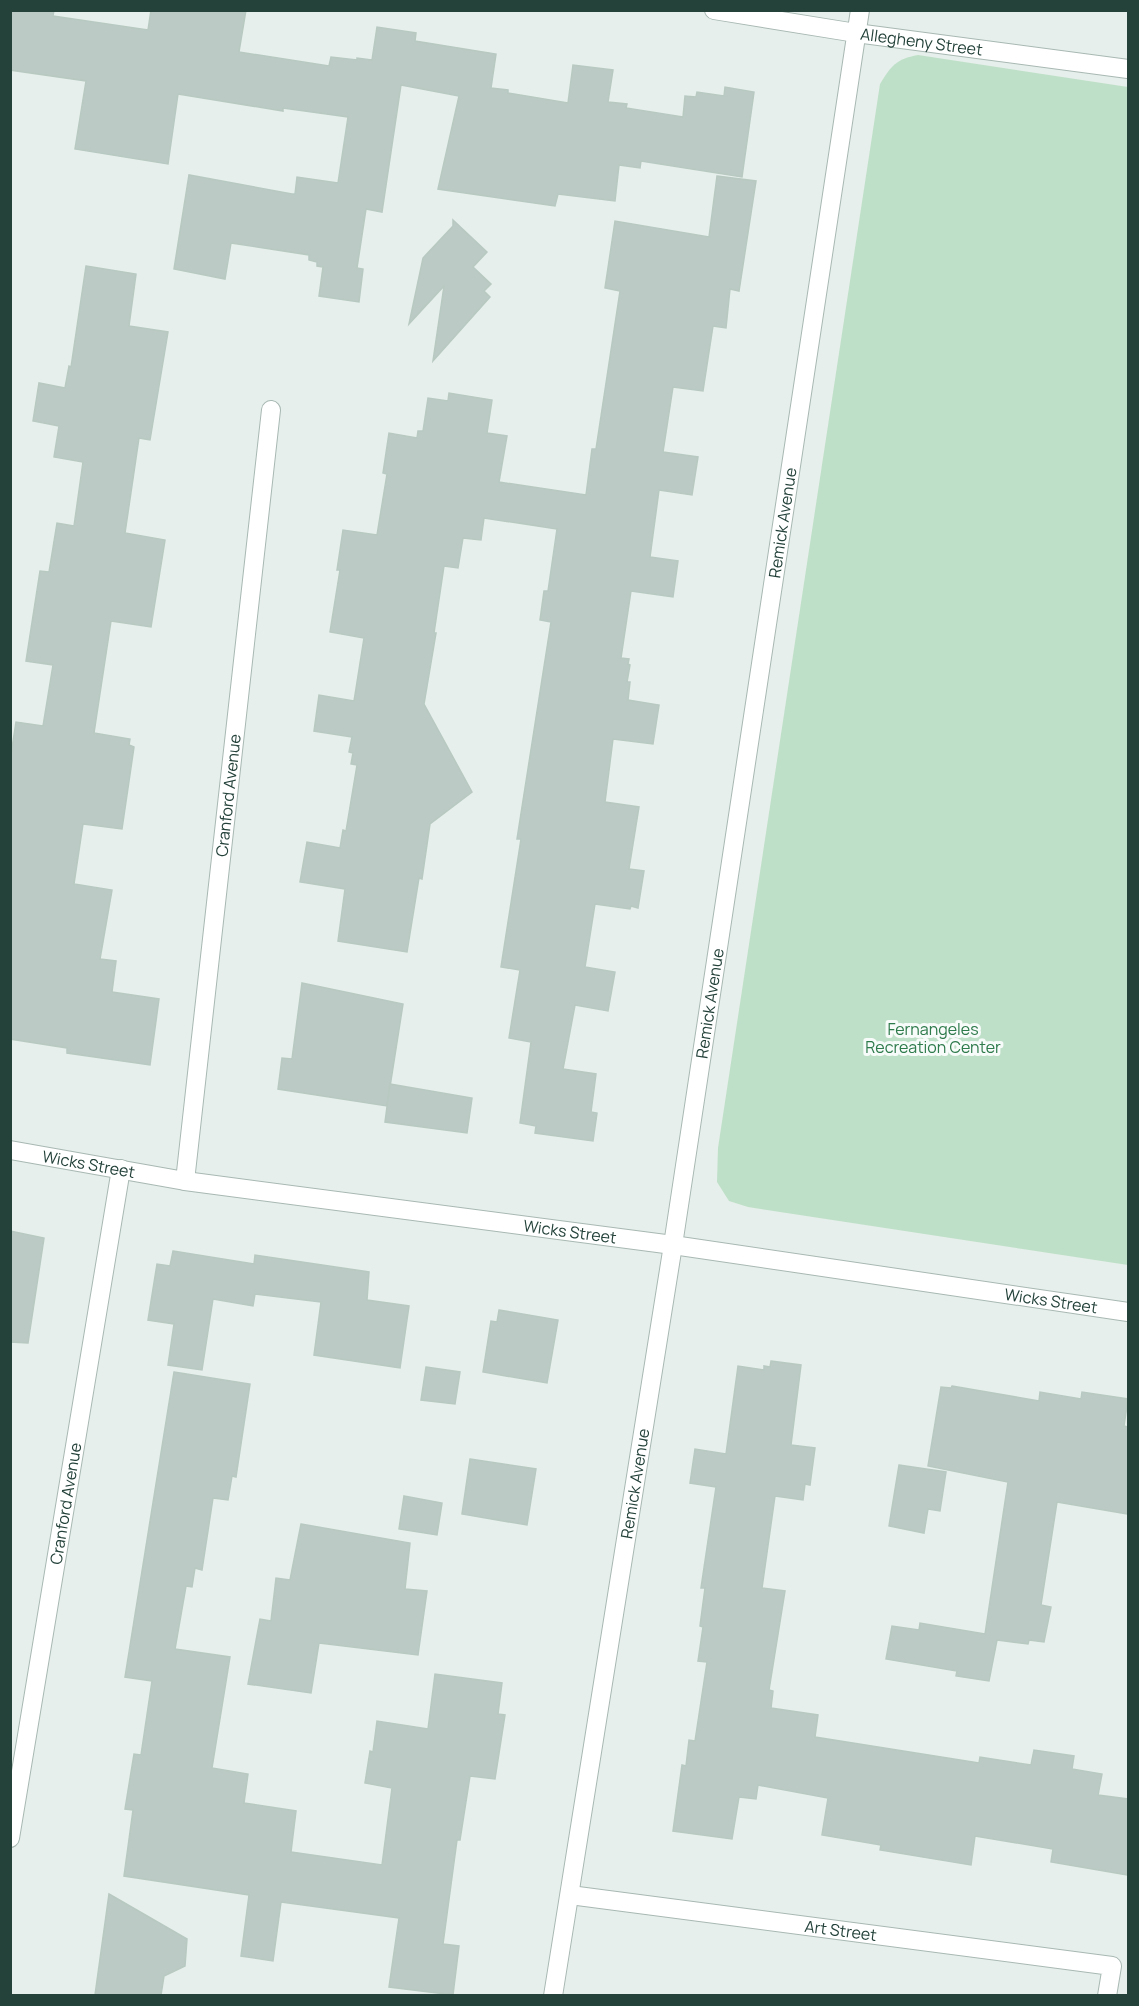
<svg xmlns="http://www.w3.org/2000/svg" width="1139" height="2006" viewBox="0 0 1139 2006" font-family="Manrope,sans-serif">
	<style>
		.green { fill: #bfe0c8 }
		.building { fill: #bbcac4; stroke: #b8c9c2; stroke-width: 1.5 }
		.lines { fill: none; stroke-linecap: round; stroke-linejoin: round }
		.street-casing { stroke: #a8b8b2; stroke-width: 20 }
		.street { stroke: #fff; stroke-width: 18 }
		.labels { text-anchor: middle; stroke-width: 6; stroke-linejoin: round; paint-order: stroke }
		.street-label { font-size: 16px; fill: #24423a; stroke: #f7fbf9 }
		.park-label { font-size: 16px; fill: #2d7a4b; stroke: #f7fbf9 }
	</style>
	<rect width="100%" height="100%" fill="#e6efeb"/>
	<path class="green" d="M 918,55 L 1128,87 L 1128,1265 L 748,1207 L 729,1201 L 717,1182 L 718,1148 L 880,84 C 891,66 896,59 918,55 Z"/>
	<g class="building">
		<path d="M 10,10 L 54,10 L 53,16 L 148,30 L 151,10 L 246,10 L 239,52 L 329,66 L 331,57 L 357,60 L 357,58 L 372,60 L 377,27 L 416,33 L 415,41 L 496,54 L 491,88 L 508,90 L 508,93 L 568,103 L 573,65 L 613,70 L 608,102 L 627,104 L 626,108 L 683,117 L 685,96 L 696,97 L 697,92 L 724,96 L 725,87 L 754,92 L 742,177 L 641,161 L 640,168 L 619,165 L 615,201 L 558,194 L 555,206 L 438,189 L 459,96 L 401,85 L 382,212 L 366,209 L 357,268 L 363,269 L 359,302 L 319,296 L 323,267 L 317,266 L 317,262 L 309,260 L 309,255 L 231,243 L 225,279 L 174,269 L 189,175 L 292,194 L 295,194 L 297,177 L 338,183 L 348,117 L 283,108 L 283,111 L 178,94 L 168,164 L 75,149 L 86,81 L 10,70 Z"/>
		<path d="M 717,176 L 756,181 L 739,291 L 730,289 L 726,328 L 713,326 L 703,391 L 673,387 L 663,452 L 698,457 L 692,495 L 659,490 L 650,557 L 678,561 L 673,597 L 631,591 L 621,658 L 629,659 L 628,664 L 630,665 L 627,682 L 630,682 L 628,700 L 659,705 L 653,744 L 613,739 L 605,802 L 639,807 L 629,869 L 644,871 L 638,908 L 631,906 L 630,909 L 595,904 L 585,967 L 615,972 L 608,1011 L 575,1005 L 563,1069 L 596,1074 L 591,1112 L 597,1113 L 593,1141 L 535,1133 L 536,1126 L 520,1123 L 531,1042 L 509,1038 L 520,970 L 501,967 L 521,839 L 517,839 L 551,622 L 540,620 L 544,591 L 548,591 L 557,529 L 484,518 L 481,540 L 463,538 L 458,568 L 444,566 L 434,633 L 436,633 L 424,704 L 472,792 L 430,824 L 422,879 L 419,878 L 407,952 L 338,941 L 345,889 L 300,882 L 307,842 L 340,848 L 343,830 L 346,831 L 357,765 L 351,764 L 353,753 L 349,752 L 352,737 L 314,731 L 319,695 L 354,701 L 364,638 L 330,632 L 340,570 L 337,570 L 343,530 L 377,535 L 387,474 L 383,473 L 389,433 L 417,438 L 418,431 L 423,431 L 428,398 L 448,401 L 449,393 L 492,400 L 487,433 L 507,436 L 499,482 L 586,495 L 592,449 L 596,449 L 620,291 L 605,288 L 615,221 L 709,237 Z"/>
		<path d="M 453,220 L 487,252 L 473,267 L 491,284 L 484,291 L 490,297 L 433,361 L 444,286 L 409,324 L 423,258 L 453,226 Z"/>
		<path d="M 86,266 L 136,274 L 129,326 L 168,332 L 150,440 L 139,438 L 125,533 L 165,540 L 151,627 L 111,621 L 94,733 L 130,739 L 129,745 L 134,747 L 122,829 L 83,824 L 74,884 L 112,890 L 100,959 L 116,961 L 112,992 L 159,999 L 150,1065 L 67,1053 L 67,1048 L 10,1039 L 10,761 L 16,722 L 43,726 L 53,665 L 26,661 L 40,571 L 49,572 L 57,523 L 74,526 L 83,462 L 54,457 L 59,426 L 33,421 L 39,383 L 65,388 L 69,366 L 71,367 Z"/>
		<path d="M 302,983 L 403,1004 L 387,1106 L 278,1089 L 282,1058 L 292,1059 Z"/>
		<path d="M 390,1084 L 472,1098 L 467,1133 L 385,1122 Z"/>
		<path d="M 10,1231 L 44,1238 L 28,1343 L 10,1342 Z"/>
		<path d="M 173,1251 L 254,1264 L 255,1255 L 369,1272 L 367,1300 L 409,1306 L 400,1368 L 314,1355 L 321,1302 L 255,1294 L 253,1306 L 213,1299 L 202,1370 L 168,1365 L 174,1324 L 148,1320 L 157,1264 L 170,1266 Z"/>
		<path d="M 499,1310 L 558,1320 L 547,1383 L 483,1372 L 491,1321 L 497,1322 Z"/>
		<path d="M 771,1361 L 801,1365 L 791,1445 L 815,1448 L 810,1485 L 805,1484 L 803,1500 L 775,1496 L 762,1588 L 785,1591 L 769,1690 L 773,1691 L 771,1708 L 818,1715 L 815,1737 L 979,1763 L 980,1757 L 1031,1765 L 1034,1750 L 1074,1756 L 1072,1769 L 1102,1774 L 1098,1795 L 1128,1799 L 1128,1875 L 1051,1862 L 1053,1849 L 975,1836 L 971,1865 L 880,1850 L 881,1845 L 822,1835 L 828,1798 L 758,1785 L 756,1799 L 739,1797 L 732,1839 L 673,1831 L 682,1765 L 686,1766 L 689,1740 L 695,1741 L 707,1662 L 698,1661 L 703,1627 L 700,1626 L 705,1588 L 701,1588 L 716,1487 L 690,1483 L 695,1449 L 726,1454 L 738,1366 L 764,1370 L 764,1366 L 770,1367 Z"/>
		<path d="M 426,1367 L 460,1372 L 455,1404 L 421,1400 Z"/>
		<path d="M 174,1372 L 250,1384 L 236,1477 L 232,1476 L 228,1500 L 213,1498 L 202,1570 L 195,1568 L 192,1587 L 186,1586 L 175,1649 L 230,1657 L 212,1768 L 248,1774 L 244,1803 L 296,1811 L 291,1852 L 382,1865 L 392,1788 L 365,1783 L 370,1751 L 373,1752 L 377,1721 L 428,1729 L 435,1674 L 502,1683 L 498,1714 L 505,1715 L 495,1779 L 470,1776 L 460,1840 L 457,1840 L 443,1944 L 459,1946 L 453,1995 L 389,1987 L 399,1918 L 281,1902 L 273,1961 L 241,1956 L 249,1895 L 124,1876 L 133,1810 L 125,1809 L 134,1754 L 141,1755 L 152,1681 L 125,1677 Z"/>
		<path d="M 952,1386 L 1039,1401 L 1040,1392 L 1081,1399 L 1082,1392 L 1128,1399 L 1124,1426 L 1128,1427 L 1128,1514 L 1057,1502 L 1041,1605 L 1051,1607 L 1044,1642 L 1029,1640 L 1028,1644 L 997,1640 L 989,1681 L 956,1676 L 957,1671 L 886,1659 L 892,1626 L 919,1630 L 920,1623 L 985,1634 L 1008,1482 L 928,1466 L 941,1387 L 951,1388 Z"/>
		<path d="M 470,1459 L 536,1469 L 527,1525 L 462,1514 Z"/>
		<path d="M 899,1465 L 946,1472 L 940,1511 L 928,1509 L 924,1533 L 889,1526 Z"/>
		<path d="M 404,1496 L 442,1503 L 437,1535 L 399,1529 Z"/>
		<path d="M 301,1524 L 410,1543 L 405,1589 L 427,1591 L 418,1655 L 319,1643 L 311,1693 L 248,1684 L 260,1619 L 271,1621 L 276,1578 L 290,1580 Z"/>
		<path d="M 109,1894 L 187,1939 L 185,1966 L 164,1976 L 161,1995 L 95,1995 Z"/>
	</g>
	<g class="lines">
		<g class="street-casing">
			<g id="street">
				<path id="s1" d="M 714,10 L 856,33 L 1128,69"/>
				<path id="s2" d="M 10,1150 L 185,1181 L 673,1245 L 1128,1312"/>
				<path id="s3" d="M 185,1181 L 271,410"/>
				<path id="s4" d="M 10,1838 L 121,1169"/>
				<path id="s5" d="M 570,1895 L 1112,1966 L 1107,1996"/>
				<path id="s6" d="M 553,1996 L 673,1245 L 860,10"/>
			</g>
		</g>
		<use href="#street" class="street"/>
	</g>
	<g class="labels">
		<g class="street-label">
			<text dy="6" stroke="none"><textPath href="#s1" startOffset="210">Allegheny Street</textPath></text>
			<text dy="6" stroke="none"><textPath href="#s6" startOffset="1491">Remick Avenue</textPath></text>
			<text dy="6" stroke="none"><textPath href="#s3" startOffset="388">Cranford Avenue</textPath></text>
			<text dy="6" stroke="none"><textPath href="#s6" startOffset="1005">Remick Avenue</textPath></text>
			<text dy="6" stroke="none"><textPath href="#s2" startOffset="80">Wicks Street</textPath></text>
			<text dy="6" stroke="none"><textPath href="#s2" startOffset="566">Wicks Street</textPath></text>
			<text dy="6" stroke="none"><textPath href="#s2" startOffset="1052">Wicks Street</textPath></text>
			<text dy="6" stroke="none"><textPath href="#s6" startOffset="519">Remick Avenue</textPath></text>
			<text dy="6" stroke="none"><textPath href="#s4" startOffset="339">Cranford Avenue</textPath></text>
			<text dy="6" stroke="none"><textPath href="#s5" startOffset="273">Art Street</textPath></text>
		</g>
		<g class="park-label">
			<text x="933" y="1035">Fernangeles<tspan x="933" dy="18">Recreation Center</tspan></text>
		</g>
	</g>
	<rect width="1139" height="2006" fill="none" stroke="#24423a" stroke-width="24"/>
</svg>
